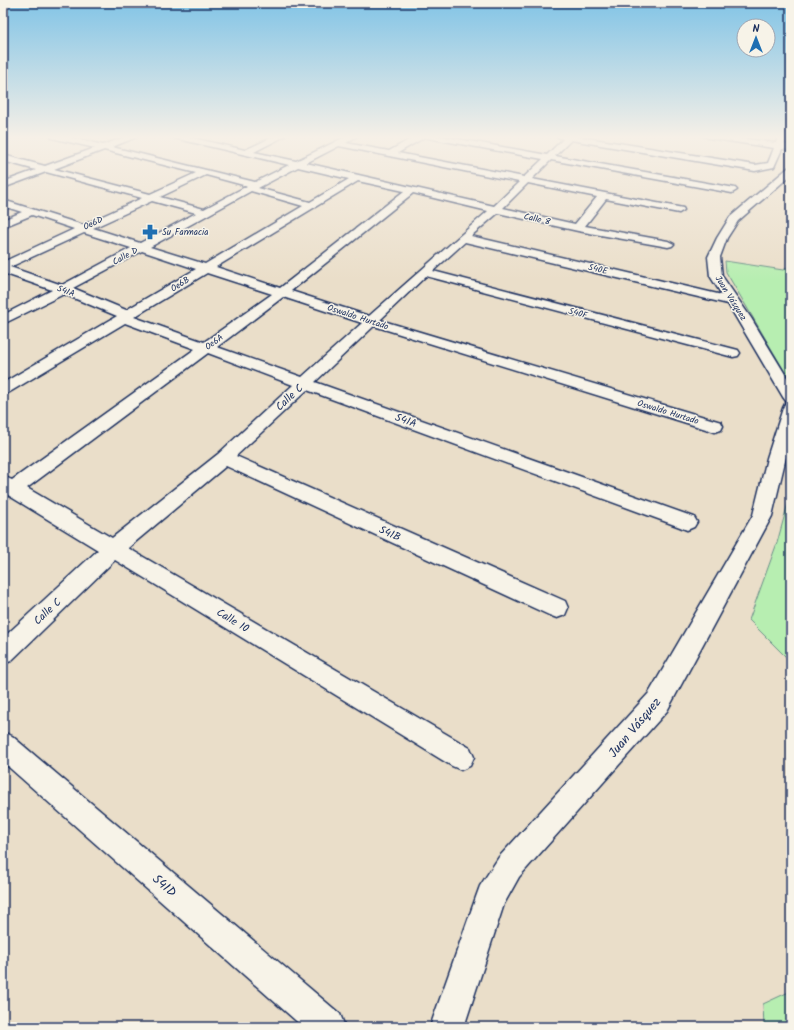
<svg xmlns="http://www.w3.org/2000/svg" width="794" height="1030" viewBox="0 0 794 1030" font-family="Kalam,sans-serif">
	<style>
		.green { fill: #b7eeb1; stroke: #698e88 }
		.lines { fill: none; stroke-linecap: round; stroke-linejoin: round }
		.minor-casing { stroke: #1b2f5e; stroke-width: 3 }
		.minor { fill: #f7f3e8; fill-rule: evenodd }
		.labels { text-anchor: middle; stroke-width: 3; stroke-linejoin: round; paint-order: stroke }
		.far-street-label { font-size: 9px; fill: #1b2f5e; stroke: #f7f3e8 }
		.far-poi-label { font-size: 9px; fill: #1b2f5e; stroke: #f7f3e8; text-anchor: start }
		.street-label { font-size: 11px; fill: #1b2f5e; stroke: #f7f3e8 }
		.near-street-label { font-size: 13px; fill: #1b2f5e; stroke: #f7f3e8 }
	</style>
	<rect width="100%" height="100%" fill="#eadec9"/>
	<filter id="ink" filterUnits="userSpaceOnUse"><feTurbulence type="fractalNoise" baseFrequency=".025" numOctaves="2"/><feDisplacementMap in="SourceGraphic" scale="8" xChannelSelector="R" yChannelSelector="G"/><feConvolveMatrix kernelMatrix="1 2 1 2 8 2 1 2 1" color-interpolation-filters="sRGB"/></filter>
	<g filter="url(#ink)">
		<g class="green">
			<path d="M 725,261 L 783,270 L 791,266 L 791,382 L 726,272 Z"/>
			<path d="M 791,492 L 791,662 L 749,620 L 777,543 Z"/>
			<path d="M 791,991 L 791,1027 L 764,1027 L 763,1004 Z"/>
		</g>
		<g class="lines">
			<g class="minor-casing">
				<g id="minor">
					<path d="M 51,136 L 65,136 L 103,145 L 128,136 L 139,136 L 112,147 L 255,182 L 289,165 L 174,138 L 170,136 L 184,136 L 245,150 L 275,136 L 285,136 L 254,152 L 296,161 L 347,136 L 357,136 L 346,143 L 389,151 L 416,136 L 441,136 L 547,155 L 563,139 L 556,136 L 575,136 L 755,165 L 768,163 L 774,148 L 708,138 L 704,136 L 724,136 L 776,143 L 778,136 L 786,136 L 784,144 L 791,146 L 791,150 L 782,149 L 774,167 L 755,171 L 571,140 L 555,156 L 735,188 L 737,190 L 732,193 L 551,160 L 532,179 L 683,208 L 684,210 L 679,213 L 606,199 L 585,226 L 668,241 L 674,244 L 672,246 L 668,247 L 578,231 L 498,213 L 471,236 L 722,295 L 710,276 L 708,257 L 717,238 L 730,217 L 788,168 L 791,167 L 791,175 L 738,221 L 727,238 L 720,257 L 722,276 L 751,318 L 791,384 L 791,402 L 786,401 L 783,397 L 728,304 L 465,242 L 433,271 L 738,350 L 740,353 L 738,356 L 733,357 L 426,276 L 380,320 L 721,422 L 723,426 L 721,430 L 715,432 L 709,430 L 374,326 L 315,382 L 694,517 L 697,522 L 694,527 L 687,530 L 680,527 L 307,390 L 236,456 L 565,601 L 568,608 L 565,615 L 557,618 L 549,615 L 226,466 L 128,548 L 470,748 L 474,757 L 470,766 L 461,770 L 452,766 L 115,560 L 11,661 L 3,664 L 3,638 L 98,550 L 3,492 L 3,476 L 12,480 L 195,349 L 125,323 L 8,393 L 3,395 L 3,383 L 117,316 L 64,294 L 3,324 L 3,315 L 52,290 L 3,273 L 3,262 L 74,229 L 32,215 L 3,227 L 3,220 L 22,212 L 3,206 L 3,200 L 83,225 L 142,198 L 46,172 L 3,188 L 3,182 L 36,170 L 3,161 L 3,155 L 45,166 L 95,148 L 52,138 ZM 425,137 L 428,138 L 543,159 L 524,177 L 398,153 ZM 339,146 L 519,182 L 494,206 L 306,163 ZM 104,150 L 196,173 L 150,194 L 54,169 ZM 298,167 L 349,179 L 310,202 L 258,188 ZM 206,175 L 247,186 L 204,209 L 160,197 ZM 358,181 L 404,191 L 280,288 L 216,267 ZM 528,183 L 597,197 L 575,224 L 503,208 ZM 251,191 L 303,206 L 205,264 L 150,247 ZM 413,193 L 488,211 L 369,316 L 291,291 ZM 152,201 L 196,213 L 140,243 L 93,228 ZM 84,233 L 131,248 L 62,285 L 10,267 ZM 142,251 L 196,269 L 126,310 L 73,288 ZM 207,273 L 272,294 L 204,342 L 134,317 ZM 283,297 L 362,323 L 302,377 L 217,347 ZM 208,353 L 293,385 L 218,454 L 112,538 L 27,488 Z"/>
					<path d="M 791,403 L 791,436 L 772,516 L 667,711 L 519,877 L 504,904 L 464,1027 L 430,1027 L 476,897 L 480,886 L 499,857 L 649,693 L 753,515 L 767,458 L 783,408 L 785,404 Z"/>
					<path d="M 3,732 L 12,736 L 340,1014 L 345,1027 L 303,1027 L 3,762 Z"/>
				</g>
			</g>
			<use href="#minor" class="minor"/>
		</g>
	</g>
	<linearGradient id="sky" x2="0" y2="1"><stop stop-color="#82c4e6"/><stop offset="0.49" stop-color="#f6f0e7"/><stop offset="1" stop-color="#f6f0e7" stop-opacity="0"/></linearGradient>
	<rect width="794" height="280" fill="url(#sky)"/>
	<defs>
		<g id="pharmacy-bare" transform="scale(1.2)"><path d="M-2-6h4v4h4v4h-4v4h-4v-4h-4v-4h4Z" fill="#1f6fb2" stroke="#f7f3e8" stroke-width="2.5" paint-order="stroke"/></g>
	</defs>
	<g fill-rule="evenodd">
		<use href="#pharmacy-bare" x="150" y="232"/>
	</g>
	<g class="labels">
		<g class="far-street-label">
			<text transform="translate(537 219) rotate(13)" y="3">Calle 8</text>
			<text transform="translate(93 223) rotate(-25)" y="3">Oe6D</text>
			<text transform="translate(125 256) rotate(-29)" y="3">Calle D</text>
			<text transform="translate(598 269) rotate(13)" y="3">S40E</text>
			<text transform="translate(180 284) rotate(-32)" y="3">Oe6B</text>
			<text transform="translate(66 291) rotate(21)" y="3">S41A</text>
			<text transform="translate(731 298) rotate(58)" y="3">Juan Vásquez</text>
			<text transform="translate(578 313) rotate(15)" y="3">S40F</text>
			<text transform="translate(358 317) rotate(18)" y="3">Oswaldo Hurtado</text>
			<text transform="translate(214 342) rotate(-36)" y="3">Oe6A</text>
			<text transform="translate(668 412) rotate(17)" y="3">Oswaldo Hurtado</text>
		</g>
		<g class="far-poi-label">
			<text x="162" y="235">Su Farmacia</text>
		</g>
		<g class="street-label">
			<text transform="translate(289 397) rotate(-43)" y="4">Calle C</text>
			<text transform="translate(406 420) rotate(20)" y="4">S41A</text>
			<text transform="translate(390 533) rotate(24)" y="4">S41B</text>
			<text transform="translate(47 611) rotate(-43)" y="4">Calle C</text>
			<text transform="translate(233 620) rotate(31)" y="4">Calle 10</text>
		</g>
		<g class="near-street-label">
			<text transform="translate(634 727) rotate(-50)" y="5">Juan Vásquez</text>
			<text transform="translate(165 885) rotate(41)" y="5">S41D</text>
		</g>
	</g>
	<rect width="794" height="1030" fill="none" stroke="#f7f3e8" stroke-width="16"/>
	<rect x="8" y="8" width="778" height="1014" fill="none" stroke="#1b2f5e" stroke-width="1.5" filter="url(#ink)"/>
	<g transform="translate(756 38)"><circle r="19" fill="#f7f3e8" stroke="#9fa5b1"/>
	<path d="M0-3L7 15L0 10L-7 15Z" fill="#1f6fb2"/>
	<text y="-6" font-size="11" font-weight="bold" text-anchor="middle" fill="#1b2f5e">N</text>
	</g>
</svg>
